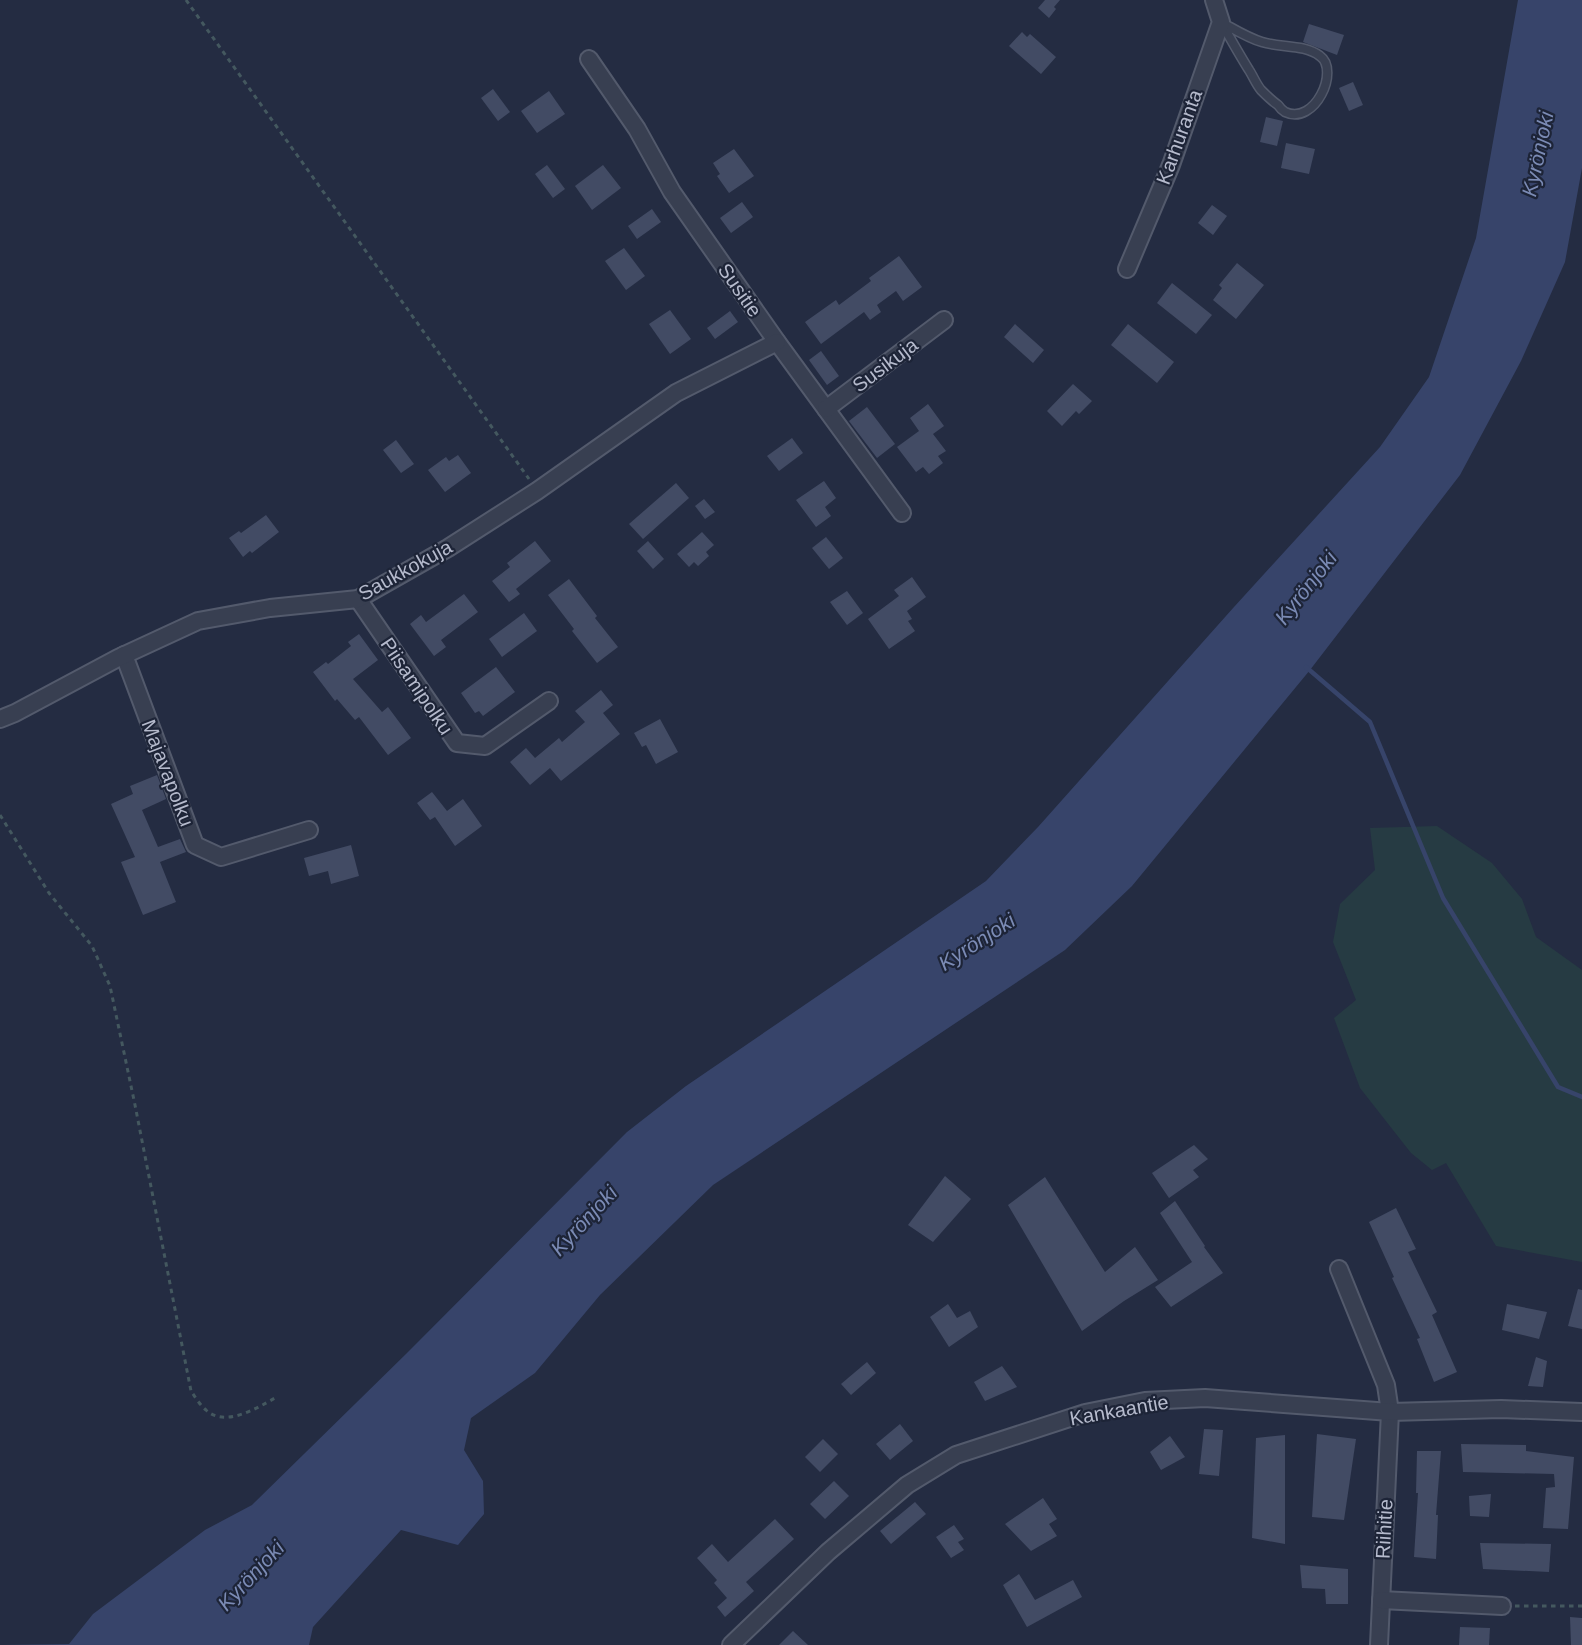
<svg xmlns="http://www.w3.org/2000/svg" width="1582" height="1645" viewBox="0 0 1582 1645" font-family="Helvetica,sans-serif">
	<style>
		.green { fill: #263b43 }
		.water { fill: #37446a }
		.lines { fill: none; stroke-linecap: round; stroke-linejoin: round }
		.stream { stroke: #37446a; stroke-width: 4.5 }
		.building { fill: #424b64 }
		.lane-casing { stroke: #535a6c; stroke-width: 11 }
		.street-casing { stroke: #535a6c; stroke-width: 20 }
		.path { stroke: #44585f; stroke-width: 3; stroke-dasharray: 4.5 4.5; stroke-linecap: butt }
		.lane { stroke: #383f51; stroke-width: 8 }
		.street { stroke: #383f51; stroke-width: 16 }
		.labels { text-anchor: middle; stroke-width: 4.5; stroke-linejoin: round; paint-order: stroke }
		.street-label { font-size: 20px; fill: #b5bacc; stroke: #1d2437 }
		.water-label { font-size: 21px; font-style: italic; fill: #7b8bb5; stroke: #1d2437 }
	</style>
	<rect width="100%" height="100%" fill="#242c42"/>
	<path class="green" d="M 1437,826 L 1492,863 L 1522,899 L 1536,937 L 1582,970 L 1582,1262 L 1496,1246 L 1446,1163 L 1432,1170 L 1411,1153 L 1360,1088 L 1334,1018 L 1356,1000 L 1333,942 L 1340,904 L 1375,870 L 1370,828 Z"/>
	<path class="water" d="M 1518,0 L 1582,0 L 1582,168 L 1565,262 L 1521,361 L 1460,475 L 1310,670 L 1132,886 L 1065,950 L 713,1185 L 600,1295 L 535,1373 L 471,1418 L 464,1450 L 483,1481 L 484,1514 L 458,1545 L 401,1530 L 313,1627 L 309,1645 L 0,1645 L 69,1644 L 93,1614 L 205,1530 L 252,1505 L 407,1353 L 627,1132 L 686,1086 L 986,881 L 1038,827 L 1234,607 L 1380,447 L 1429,377 L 1476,238 Z"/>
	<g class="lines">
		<path class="stream" d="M 1306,667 L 1370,722 L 1443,898 L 1558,1087 L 1582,1097"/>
	</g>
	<g class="building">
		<path d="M 1045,0 L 1060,0 L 1054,7 L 1056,9 L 1049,18 L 1038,8 Z"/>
		<path d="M 1309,24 L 1344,35 L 1337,55 L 1303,42 Z"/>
		<path d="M 1022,32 L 1027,37 L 1030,34 L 1056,57 L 1041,74 L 1009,46 Z"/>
		<path d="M 1353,82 L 1363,105 L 1349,111 L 1339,88 Z"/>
		<path d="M 493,89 L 510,112 L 498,121 L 481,98 Z"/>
		<path d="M 549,91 L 565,114 L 537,133 L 521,111 Z"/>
		<path d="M 1266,117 L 1283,121 L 1277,146 L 1260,142 Z"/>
		<path d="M 1286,143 L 1315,149 L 1309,174 L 1281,168 Z"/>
		<path d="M 734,149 L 754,176 L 729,193 L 717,176 L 720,174 L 713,163 Z"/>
		<path d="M 547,165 L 565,189 L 553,198 L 535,174 Z"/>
		<path d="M 603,165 L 621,188 L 592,210 L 575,186 Z"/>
		<path d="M 742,202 L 753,217 L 731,233 L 720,218 Z"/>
		<path d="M 1212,205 L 1227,216 L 1213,235 L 1198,223 Z"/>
		<path d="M 652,209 L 661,222 L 637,239 L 628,226 Z"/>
		<path d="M 624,248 L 645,276 L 626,290 L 605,261 Z"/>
		<path d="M 899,256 L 922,287 L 903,301 L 896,291 L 877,305 L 881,312 L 870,320 L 864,312 L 821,344 L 805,322 L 836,300 L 839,305 L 871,281 L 869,278 Z"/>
		<path d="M 1237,263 L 1264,285 L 1236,319 L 1213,300 L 1222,288 L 1219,285 Z"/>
		<path d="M 1172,283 L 1212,315 L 1196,334 L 1157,303 Z"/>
		<path d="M 670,310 L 691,339 L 670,354 L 649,324 Z"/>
		<path d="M 730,311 L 738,322 L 715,339 L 707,328 Z"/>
		<path d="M 1015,324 L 1044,350 L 1033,363 L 1004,337 Z"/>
		<path d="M 1128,324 L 1174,362 L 1157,383 L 1111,345 Z"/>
		<path d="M 821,351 L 839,376 L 827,385 L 809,360 Z"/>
		<path d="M 1073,384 L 1092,401 L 1079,414 L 1076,411 L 1062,426 L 1047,411 Z"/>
		<path d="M 928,404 L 944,426 L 933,434 L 946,451 L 938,456 L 943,463 L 929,474 L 923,467 L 916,472 L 897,447 L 919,431 L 910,418 Z"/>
		<path d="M 867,407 L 895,444 L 877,458 L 849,421 Z"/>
		<path d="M 792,438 L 803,453 L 779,471 L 767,456 Z"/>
		<path d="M 396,440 L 414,464 L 401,473 L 383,450 Z"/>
		<path d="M 458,455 L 471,473 L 445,492 L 428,470 L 446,457 L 449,461 Z"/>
		<path d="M 824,481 L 836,498 L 825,507 L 831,516 L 816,527 L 796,500 Z"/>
		<path d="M 676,483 L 689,498 L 643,539 L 629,524 Z"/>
		<path d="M 704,499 L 715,512 L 705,519 L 695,506 Z"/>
		<path d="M 266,515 L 279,532 L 252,553 L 250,551 L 243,557 L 229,538 L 239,531 L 241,533 Z"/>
		<path d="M 702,532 L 714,545 L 706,552 L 709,556 L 698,566 L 694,562 L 689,567 L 677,554 Z"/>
		<path d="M 826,537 L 843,558 L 829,569 L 812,548 Z"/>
		<path d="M 535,541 L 551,561 L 516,589 L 520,594 L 509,602 L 492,581 L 510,567 L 507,563 Z"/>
		<path d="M 648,541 L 664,559 L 653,569 L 637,551 Z"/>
		<path d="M 912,577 L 926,597 L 907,611 L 912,619 L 908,621 L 915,631 L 889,649 L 868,619 L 899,596 L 894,590 Z"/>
		<path d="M 569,579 L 597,616 L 595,618 L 618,647 L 597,663 L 572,631 L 574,629 L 548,595 Z"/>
		<path d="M 847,591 L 863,613 L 847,625 L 830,602 Z"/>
		<path d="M 464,594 L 478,612 L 441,640 L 446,647 L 434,656 L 410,624 L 421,615 L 426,622 Z"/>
		<path d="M 524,613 L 537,631 L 502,657 L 489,639 Z"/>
		<path d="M 359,634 L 378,660 L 353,679 L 382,712 L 388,707 L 411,738 L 388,755 L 359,717 L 355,720 L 337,699 L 335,701 L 313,672 L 326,662 L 328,664 L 351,646 L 348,642 Z"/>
		<path d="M 496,667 L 515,692 L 483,716 L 479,711 L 475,713 L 461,693 Z"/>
		<path d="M 601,690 L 613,705 L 603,713 L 620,734 L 561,781 L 550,768 L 530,785 L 510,762 L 526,748 L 535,758 L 559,738 L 562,742 L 585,722 L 575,711 Z"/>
		<path d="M 660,719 L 678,752 L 656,764 L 646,745 L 642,747 L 634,733 Z"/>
		<path d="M 157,775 L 166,799 L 142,810 L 158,847 L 180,839 L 186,852 L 160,862 L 176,902 L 143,915 L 121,862 L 135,857 L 111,804 L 133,794 L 130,786 Z"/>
		<path d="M 432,792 L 447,811 L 463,799 L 482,826 L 455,846 L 435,817 L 430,820 L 417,803 Z"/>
		<path d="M 351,845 L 359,876 L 331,884 L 328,871 L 309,876 L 304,858 Z"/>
		<path d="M 1194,1145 L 1208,1159 L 1193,1170 L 1199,1177 L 1169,1198 L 1152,1173 Z"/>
		<path d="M 945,1176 L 971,1199 L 933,1242 L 908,1225 Z"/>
		<path d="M 1045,1177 L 1105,1272 L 1135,1247 L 1158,1280 L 1124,1301 L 1082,1331 L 1008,1205 Z"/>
		<path d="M 1175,1201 L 1205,1246 L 1204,1247 L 1223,1273 L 1171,1307 L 1155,1287 L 1192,1262 L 1160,1213 Z"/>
		<path d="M 1396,1208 L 1416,1249 L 1408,1252 L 1437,1312 L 1432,1315 L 1457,1372 L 1434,1382 L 1417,1339 L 1420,1338 L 1392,1278 L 1394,1277 L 1369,1222 Z"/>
		<path d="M 1578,1289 L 1582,1290 L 1582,1329 L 1568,1326 Z"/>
		<path d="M 948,1304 L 957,1318 L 970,1311 L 978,1327 L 949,1347 L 930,1317 Z"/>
		<path d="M 1507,1304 L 1547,1312 L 1539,1339 L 1502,1330 Z"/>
		<path d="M 1536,1357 L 1547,1361 L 1543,1387 L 1528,1386 Z"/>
		<path d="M 867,1362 L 876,1373 L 851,1395 L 841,1384 Z"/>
		<path d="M 1002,1366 L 1017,1387 L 985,1401 L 974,1382 Z"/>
		<path d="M 900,1424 L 913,1441 L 890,1460 L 876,1444 Z"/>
		<path d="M 1204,1429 L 1223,1430 L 1219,1476 L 1199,1474 Z"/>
		<path d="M 1317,1434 L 1356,1439 L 1344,1520 L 1312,1517 Z"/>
		<path d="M 1285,1435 L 1285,1544 L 1252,1538 L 1256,1438 Z"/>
		<path d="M 1170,1436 L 1185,1457 L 1161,1470 L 1150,1452 Z"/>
		<path d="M 823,1439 L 838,1454 L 820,1472 L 805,1457 Z"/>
		<path d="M 1461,1444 L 1526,1445 L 1526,1451 L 1574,1457 L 1568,1529 L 1543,1528 L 1546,1488 L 1555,1487 L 1554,1474 L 1463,1472 Z"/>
		<path d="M 1417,1451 L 1441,1451 L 1436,1515 L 1438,1515 L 1436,1559 L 1414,1557 L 1418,1493 L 1416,1493 Z"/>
		<path d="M 834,1481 L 849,1496 L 825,1519 L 810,1504 Z"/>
		<path d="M 1491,1494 L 1489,1517 L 1470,1516 L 1469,1496 Z"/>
		<path d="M 1043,1498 L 1057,1519 L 1049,1524 L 1057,1536 L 1031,1551 L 1005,1524 Z"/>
		<path d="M 915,1502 L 926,1514 L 891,1544 L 880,1531 Z"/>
		<path d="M 775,1519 L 794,1539 L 746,1582 L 754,1591 L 725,1617 L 717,1607 L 727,1598 L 714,1583 L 717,1580 L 697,1558 L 712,1544 L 728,1562 Z"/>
		<path d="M 954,1525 L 964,1539 L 958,1542 L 964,1550 L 951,1558 L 936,1537 Z"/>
		<path d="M 1480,1543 L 1551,1544 L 1549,1572 L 1483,1569 Z"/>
		<path d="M 1300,1565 L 1348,1569 L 1348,1604 L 1326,1604 L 1325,1589 L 1302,1588 Z"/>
		<path d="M 1019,1574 L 1035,1600 L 1073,1580 L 1082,1597 L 1027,1627 L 1003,1585 Z"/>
		<path d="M 1570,1617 L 1582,1618 L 1582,1645 L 1571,1645 Z"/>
		<path d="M 1460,1627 L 1490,1628 L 1489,1645 L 1459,1645 Z"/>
		<path d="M 793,1631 L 808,1645 L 779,1645 Z"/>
	</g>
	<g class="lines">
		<g class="lane-casing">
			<path id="lane" d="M 1221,22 C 1234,29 1248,38 1262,42 C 1281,48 1304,44 1320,56 C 1340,70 1315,126 1285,112 C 1282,110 1280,108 1278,105 C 1272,101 1266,95 1261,90 C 1256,84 1253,76 1249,70 C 1239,54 1230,38 1221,22 Z"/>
		</g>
		<g class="street-casing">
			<g id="street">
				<path d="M 589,59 L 637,129 L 672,192 L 777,342 L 902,513"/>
				<path d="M 1127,269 L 1171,165 L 1221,22 L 1214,0"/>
				<path d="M 826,409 L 944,320"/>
				<path d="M 358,599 L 457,743 L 485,746 L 549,701"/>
				<path d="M 124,655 L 195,845 L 221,857 L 309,830"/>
				<path d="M 0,719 L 15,713 L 118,658 L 198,621 L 270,608 L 358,599 L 448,548 L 537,491 L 676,393 L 777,342"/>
				<path d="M 1339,1269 L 1386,1385 L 1390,1412 L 1379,1645"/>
				<path d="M 1381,1600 L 1502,1606"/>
				<path d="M 731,1645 L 828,1552 L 907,1485 L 956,1455 L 1085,1413 L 1145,1401 L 1205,1398 L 1390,1412 L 1501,1409 L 1582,1412"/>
			</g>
		</g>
		<g class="path">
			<path d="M 186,0 L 529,479"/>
			<path d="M 0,815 L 49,893 L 92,946 L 110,986 L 135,1105 L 191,1391 C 195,1397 200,1405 206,1410 C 225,1428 257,1408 275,1398"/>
			<path d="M 1515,1606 L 1582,1606"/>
		</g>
		<use href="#lane" class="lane"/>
		<use href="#street" class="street"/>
	</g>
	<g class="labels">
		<g class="street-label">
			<text transform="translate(1179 137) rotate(-70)" y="7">Karhuranta</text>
			<text transform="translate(740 290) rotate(55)" y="7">Susitie</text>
			<text transform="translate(885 365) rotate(-37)" y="7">Susikuja</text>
			<text transform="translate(405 570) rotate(-29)" y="7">Saukkokuja</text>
			<text transform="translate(417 686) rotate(56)" y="7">Piisamipolku</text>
			<text transform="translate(168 773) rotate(69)" y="7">Majavapolku</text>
			<text transform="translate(1119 1410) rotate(-10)" y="7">Kankaantie</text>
			<text transform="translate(1384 1529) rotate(-87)" y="7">Riihitie</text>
		</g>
		<g class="water-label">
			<text transform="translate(1538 154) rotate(-78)" y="7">Kyrönjoki</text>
			<text transform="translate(1306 588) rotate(-52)" y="7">Kyrönjoki</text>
			<text transform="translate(977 942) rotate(-33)" y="7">Kyrönjoki</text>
			<text transform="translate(584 1221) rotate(-47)" y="7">Kyrönjoki</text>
			<text transform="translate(251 1576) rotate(-47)" y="7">Kyrönjoki</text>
		</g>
	</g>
</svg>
